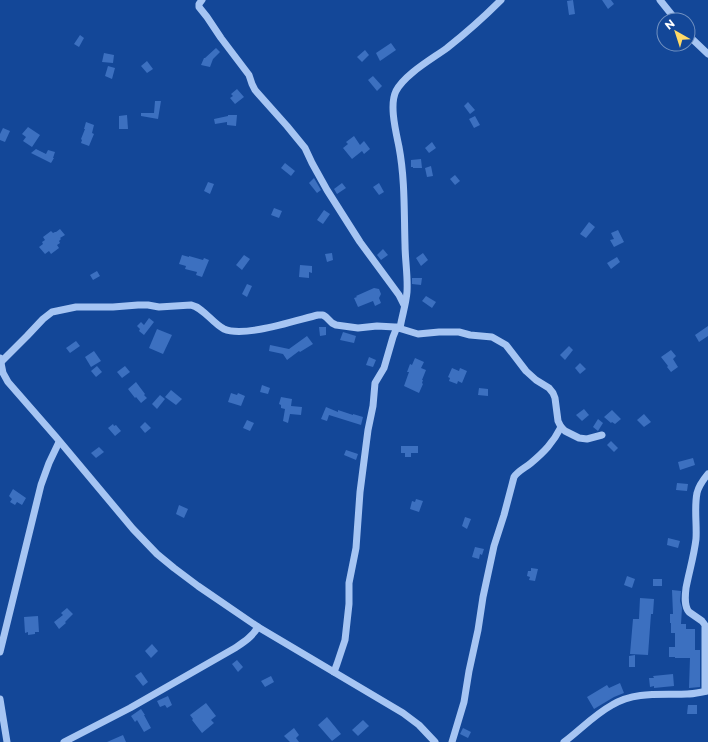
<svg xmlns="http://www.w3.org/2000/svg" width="708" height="742" viewBox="0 0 708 742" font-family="Montserrat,sans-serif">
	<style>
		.building { fill: #3c70c0 }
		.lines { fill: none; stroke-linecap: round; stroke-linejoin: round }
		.minor { stroke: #a6c5f3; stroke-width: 7 }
	</style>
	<rect width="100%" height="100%" fill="#134798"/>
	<g class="building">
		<path d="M 573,0 L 575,14 L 569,15 L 567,1 Z"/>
		<path d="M 602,0 L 611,0 L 614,4 L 608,9 Z"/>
		<path d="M 80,35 L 84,38 L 79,47 L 74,44 Z"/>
		<path d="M 391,43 L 396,50 L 380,61 L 376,53 Z"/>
		<path d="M 216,48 L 220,52 L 213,59 L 210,67 L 201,65 L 204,58 L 205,58 Z"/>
		<path d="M 365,50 L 369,55 L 362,62 L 357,57 Z"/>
		<path d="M 104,53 L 114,55 L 113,63 L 102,62 Z"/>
		<path d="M 147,61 L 153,69 L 147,73 L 141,66 Z"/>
		<path d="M 108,66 L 115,68 L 112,79 L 105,76 Z"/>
		<path d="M 373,76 L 382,86 L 377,91 L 368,80 Z"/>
		<path d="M 237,89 L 244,97 L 235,104 L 230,98 L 233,96 L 231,94 Z"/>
		<path d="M 155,101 L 161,101 L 158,119 L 141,116 L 141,113 L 154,113 Z"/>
		<path d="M 468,102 L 475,110 L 470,114 L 464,106 Z"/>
		<path d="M 127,115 L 128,129 L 119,129 L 119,116 Z"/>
		<path d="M 228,115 L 237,115 L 236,126 L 227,125 L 227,122 L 215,124 L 214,119 L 228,116 Z"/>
		<path d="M 475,116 L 480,125 L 474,128 L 469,119 Z"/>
		<path d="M 86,122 L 94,125 L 92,133 L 94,134 L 89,146 L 81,143 L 82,140 L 81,139 L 85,129 L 84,129 Z"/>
		<path d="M 28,127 L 40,135 L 32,147 L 23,141 L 26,137 L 22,134 Z"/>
		<path d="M 3,128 L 10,131 L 5,142 L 0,140 L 0,134 Z"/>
		<path d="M 354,136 L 360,145 L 364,141 L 370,149 L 364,154 L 362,151 L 352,159 L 343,148 L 348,144 L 346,142 Z"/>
		<path d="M 432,142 L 436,148 L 429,153 L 425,148 Z"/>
		<path d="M 36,149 L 46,154 L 48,150 L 55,152 L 53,158 L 54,158 L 51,163 L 31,153 Z"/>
		<path d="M 421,159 L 422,168 L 413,168 L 413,167 L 411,167 L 411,160 Z"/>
		<path d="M 285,163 L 295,171 L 291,176 L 281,168 Z"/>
		<path d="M 431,166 L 433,176 L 427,177 L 425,168 Z"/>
		<path d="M 455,175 L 460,181 L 455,185 L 450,179 Z"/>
		<path d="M 314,178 L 321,190 L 317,193 L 309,183 Z"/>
		<path d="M 208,182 L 214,184 L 210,194 L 204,191 Z"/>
		<path d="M 342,183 L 346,188 L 337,194 L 334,189 Z"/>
		<path d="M 379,183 L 384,192 L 379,195 L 373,187 Z"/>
		<path d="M 274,208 L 282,211 L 279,218 L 271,215 Z"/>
		<path d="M 324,210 L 330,214 L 323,224 L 317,220 Z"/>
		<path d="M 589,222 L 595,227 L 586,238 L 580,234 Z"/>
		<path d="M 60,229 L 65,235 L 60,238 L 61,239 L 59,241 L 60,243 L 57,245 L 59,248 L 51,254 L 49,251 L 45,254 L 39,247 L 43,244 L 42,242 L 45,240 L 43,237 L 51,231 L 53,233 L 55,232 L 56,232 Z"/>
		<path d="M 618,230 L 624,242 L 614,247 L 610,240 L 614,239 L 611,233 Z"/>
		<path d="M 383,249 L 388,255 L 381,260 L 377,255 Z"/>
		<path d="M 332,253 L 333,260 L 327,262 L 325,254 Z"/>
		<path d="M 423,253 L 428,260 L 421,266 L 416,258 Z"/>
		<path d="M 182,255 L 189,257 L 189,256 L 203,260 L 204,258 L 209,260 L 202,277 L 196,275 L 197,272 L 185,269 L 186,266 L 179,264 Z"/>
		<path d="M 244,255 L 250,259 L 242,270 L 236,265 Z"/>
		<path d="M 617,257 L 620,262 L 611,269 L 607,263 Z"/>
		<path d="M 300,265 L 312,266 L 312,273 L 309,272 L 309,278 L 299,277 Z"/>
		<path d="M 97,271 L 100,276 L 93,280 L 90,275 Z"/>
		<path d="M 412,278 L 422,278 L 421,285 L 412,284 Z"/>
		<path d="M 247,284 L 252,286 L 247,297 L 242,294 Z"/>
		<path d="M 374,288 L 379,289 L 381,294 L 379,298 L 381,303 L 375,306 L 373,301 L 358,307 L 354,298 L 357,297 L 356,296 Z"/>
		<path d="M 426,296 L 436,302 L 432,308 L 422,301 Z"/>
		<path d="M 149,318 L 154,322 L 144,335 L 139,331 L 140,329 L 137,326 L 141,322 L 144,325 Z"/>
		<path d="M 708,326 L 708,336 L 699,342 L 695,335 Z"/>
		<path d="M 319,327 L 326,327 L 326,335 L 320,336 Z"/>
		<path d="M 157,329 L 172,335 L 163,354 L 149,348 Z"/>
		<path d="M 343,332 L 356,336 L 354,343 L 340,340 Z"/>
		<path d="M 307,336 L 313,344 L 300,352 L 299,351 L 287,360 L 283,354 L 269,351 L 270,345 L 289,349 Z"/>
		<path d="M 76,341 L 80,346 L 70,353 L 66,348 Z"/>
		<path d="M 569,346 L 573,350 L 565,360 L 560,355 Z"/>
		<path d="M 671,350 L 676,356 L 673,359 L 678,367 L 671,372 L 667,367 L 668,366 L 661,357 Z"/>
		<path d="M 94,351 L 101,361 L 91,367 L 85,357 Z"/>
		<path d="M 369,357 L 376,360 L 373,367 L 366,365 Z"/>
		<path d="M 415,358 L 424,362 L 421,368 L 426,370 L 422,380 L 423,380 L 422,383 L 423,384 L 419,393 L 404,386 L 409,372 L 407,372 L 410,364 L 412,365 Z"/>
		<path d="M 580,363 L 586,369 L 580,374 L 575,368 Z"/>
		<path d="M 97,366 L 102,372 L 96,377 L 91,371 Z"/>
		<path d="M 125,366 L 130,372 L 122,378 L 117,372 Z"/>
		<path d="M 452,368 L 459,371 L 460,368 L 467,371 L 462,383 L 458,381 L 457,384 L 449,381 L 450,378 L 448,377 Z"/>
		<path d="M 136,382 L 145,394 L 144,395 L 147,398 L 141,403 L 136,397 L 135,398 L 128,389 Z"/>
		<path d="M 262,385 L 270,388 L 268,394 L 260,392 Z"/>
		<path d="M 479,388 L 488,389 L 488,396 L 478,395 Z"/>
		<path d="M 171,390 L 182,399 L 176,405 L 165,397 Z"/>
		<path d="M 231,393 L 237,395 L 238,393 L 245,396 L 241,406 L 228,402 Z"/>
		<path d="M 160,395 L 165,399 L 157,409 L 152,404 Z"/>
		<path d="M 281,397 L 292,399 L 291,406 L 302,407 L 301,415 L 290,414 L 288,423 L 283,421 L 285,409 L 281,408 L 281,405 L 279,404 Z"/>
		<path d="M 326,407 L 338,412 L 338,410 L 353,415 L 353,414 L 363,417 L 361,425 L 329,415 L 327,421 L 321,419 Z"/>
		<path d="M 584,409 L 589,415 L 582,421 L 576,415 Z"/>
		<path d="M 612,410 L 621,419 L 615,424 L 612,422 L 611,423 L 604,417 Z"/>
		<path d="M 644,414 L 651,422 L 644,427 L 637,420 Z"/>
		<path d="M 598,419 L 603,423 L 598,431 L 593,427 Z"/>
		<path d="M 247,420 L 254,423 L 250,431 L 243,428 Z"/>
		<path d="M 145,422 L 151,428 L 145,433 L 140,427 Z"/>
		<path d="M 113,424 L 114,426 L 116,425 L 121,431 L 115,436 L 108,428 Z"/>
		<path d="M 611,441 L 618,448 L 614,452 L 607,445 Z"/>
		<path d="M 401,446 L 418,446 L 418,453 L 411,453 L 411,457 L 405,457 L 405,453 L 401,453 Z"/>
		<path d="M 99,447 L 104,452 L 96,458 L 91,453 Z"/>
		<path d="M 346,450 L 358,454 L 356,460 L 344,455 Z"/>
		<path d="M 693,458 L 695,465 L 680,470 L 678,462 Z"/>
		<path d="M 677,483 L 688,484 L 687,491 L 676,490 Z"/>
		<path d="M 13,489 L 26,498 L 22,505 L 17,502 L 15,505 L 10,502 L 12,499 L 9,496 Z"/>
		<path d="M 416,499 L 423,501 L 419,512 L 410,509 L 412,501 L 415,502 Z"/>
		<path d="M 179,505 L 188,509 L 184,518 L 176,514 Z"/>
		<path d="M 465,517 L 471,519 L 467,529 L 462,526 Z"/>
		<path d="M 668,538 L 680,541 L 678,548 L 667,545 Z"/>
		<path d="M 475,547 L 484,549 L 482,555 L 480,554 L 479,559 L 472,557 Z"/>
		<path d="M 531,568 L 538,569 L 535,581 L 529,580 L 530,577 L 527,576 L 528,571 L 531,571 Z"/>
		<path d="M 627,576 L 635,579 L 632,588 L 624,585 Z"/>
		<rect x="653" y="579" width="9" height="7"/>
		<path d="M 672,590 L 681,591 L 680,601 L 682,608 L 681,624 L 686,624 L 686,629 L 695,629 L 695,650 L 700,650 L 700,687 L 689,688 L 690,658 L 675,658 L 675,657 L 669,657 L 669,647 L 675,647 L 675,633 L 671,633 L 671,623 L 670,623 L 670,614 L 673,614 Z"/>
		<path d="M 640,598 L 654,599 L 653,614 L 651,614 L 648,655 L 630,654 L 633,619 L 639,619 Z"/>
		<path d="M 67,608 L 73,614 L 65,622 L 66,623 L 59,629 L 54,622 L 63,615 L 61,613 Z"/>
		<path d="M 38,616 L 39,632 L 35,632 L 35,634 L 28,635 L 28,632 L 25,633 L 24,617 Z"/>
		<path d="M 152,644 L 158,651 L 151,658 L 145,651 Z"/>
		<path d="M 635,655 L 635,667 L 629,667 L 629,656 Z"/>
		<path d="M 237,660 L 243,667 L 238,672 L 232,664 Z"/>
		<path d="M 141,672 L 148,682 L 143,686 L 135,676 Z"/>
		<path d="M 673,674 L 674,686 L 654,688 L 654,686 L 650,687 L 649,678 L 654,678 L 653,676 Z"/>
		<path d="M 271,676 L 274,682 L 265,687 L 261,681 Z"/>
		<path d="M 620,683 L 624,693 L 614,697 L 594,709 L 587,697 L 607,685 L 609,688 Z"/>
		<path d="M 168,696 L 172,705 L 167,708 L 165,705 L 160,707 L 157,701 Z"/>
		<path d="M 206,703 L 216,716 L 211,720 L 214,723 L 202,733 L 192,720 L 193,719 L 190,715 Z"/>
		<path d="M 688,705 L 697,705 L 697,714 L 687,714 Z"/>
		<path d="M 141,709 L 145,715 L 144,715 L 151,728 L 144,732 L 137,720 L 135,722 L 131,716 Z"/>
		<path d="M 327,717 L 341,734 L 332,741 L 318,725 Z"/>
		<path d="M 363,720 L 369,726 L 358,736 L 352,730 Z"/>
		<path d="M 294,728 L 299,735 L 296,738 L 299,742 L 290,742 L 284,736 Z"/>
		<path d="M 463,728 L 471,732 L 468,738 L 460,734 Z"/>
		<path d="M 123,735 L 126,742 L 107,742 Z"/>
	</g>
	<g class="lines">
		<g class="minor">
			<path d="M 202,0 L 199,4 L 199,7 L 207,17 L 221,38 L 249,75 L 252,84 L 255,90 L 287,126 L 305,148 L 312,163 L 327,190 L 360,242 L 399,295 L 404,305"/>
			<path d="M 660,0 L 676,20"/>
			<path d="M 688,35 L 708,54"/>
			<path d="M 400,328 C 402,316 406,304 407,292 C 408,276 405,260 405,244 C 404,211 405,179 399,147 C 396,132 389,105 396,91 C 405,74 432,59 447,48 C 466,33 484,17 501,0"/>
			<path d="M 0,358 L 3,373 L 8,382 L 56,437 L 133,529 L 157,554 L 174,568 L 198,586 L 258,627 L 403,713 L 419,725 L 435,742"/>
			<path d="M 1,362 L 27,336 L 43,319 L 52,312 L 76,307 L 113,307 L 138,305 L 148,305 L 159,307 L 191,305 C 204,308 212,323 224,329 C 244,338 297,320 318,315 L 323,315 L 326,317 L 332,323 L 336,325 L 358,328 L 377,326 L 395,327 L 418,334 L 439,332 L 459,332 L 470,335 L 492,337 L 506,345 L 526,371 L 536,380 L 549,388 L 553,393 L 555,398 L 558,421 L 561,427 L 565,431 L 579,438 L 587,439 L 602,435"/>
			<path d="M 0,652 L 41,485 L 49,463 L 59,442"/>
			<path d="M 334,672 L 337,664 L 345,640 L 349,604 L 349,583 L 356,548 L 360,492 L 368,430 L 373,406 L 375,383 L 384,368 L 393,337 L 397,327"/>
			<path d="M 705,691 L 705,625 L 702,621 L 689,612 C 684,606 685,596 686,588 C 689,572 694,556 696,539 C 697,524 694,508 697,493 C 699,485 703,480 708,474"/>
			<path d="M 0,699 L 7,742"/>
			<path d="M 64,742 L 130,708 L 235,648 C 244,642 252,637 258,627"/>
			<path d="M 452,742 L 464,702 L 469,671 L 478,630 L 483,597 L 494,546 L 504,515 L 514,477 C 518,471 525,468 531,463 C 544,452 553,443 561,427"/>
			<path d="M 564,742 C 580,730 594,715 612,705 C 635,691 662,695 687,694 C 694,694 701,692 708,691"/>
		</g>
	</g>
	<g transform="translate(676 32) rotate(321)"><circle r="19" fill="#134798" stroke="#7191c1"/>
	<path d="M0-3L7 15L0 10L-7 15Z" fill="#ffda67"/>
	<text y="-6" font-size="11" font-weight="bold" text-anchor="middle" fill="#ffffff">N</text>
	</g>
</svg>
